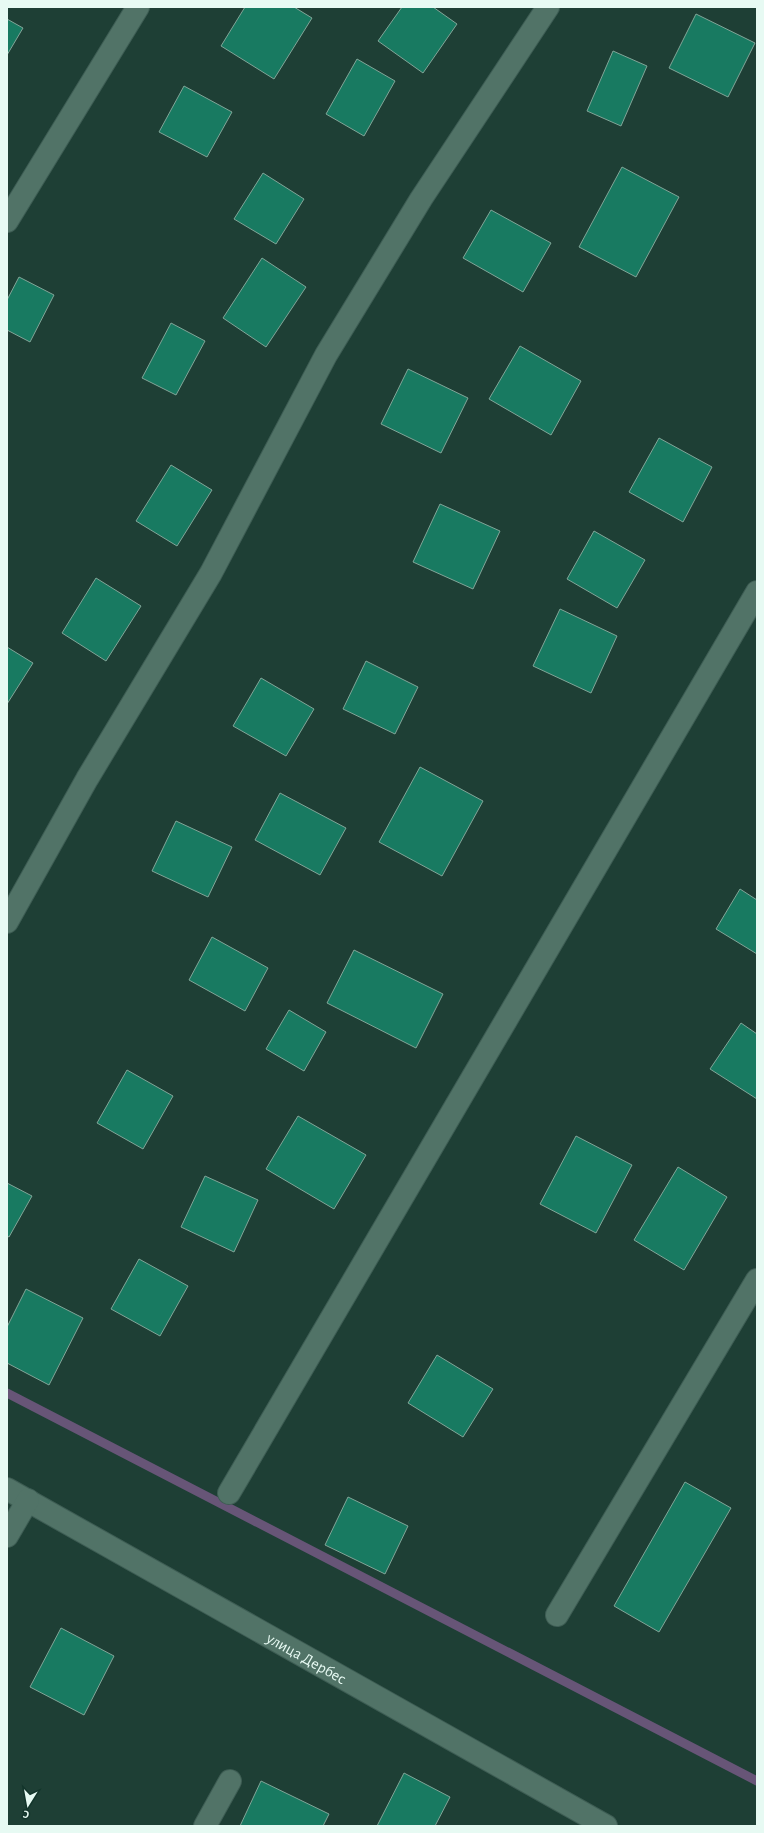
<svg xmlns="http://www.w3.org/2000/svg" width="764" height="1833" viewBox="0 0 764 1833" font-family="'Alegreya Sans',sans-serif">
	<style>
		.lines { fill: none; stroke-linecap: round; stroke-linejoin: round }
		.stream { stroke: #675577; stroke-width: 9 }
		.building { fill: #187a61; stroke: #81a598 }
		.minor-casing { stroke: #3e5d54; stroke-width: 24 }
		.minor { stroke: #517367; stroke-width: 22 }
		.labels { text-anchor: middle; stroke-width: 3.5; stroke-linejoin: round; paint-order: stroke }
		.street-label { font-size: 16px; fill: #e7faf3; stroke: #13352b }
	</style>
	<rect width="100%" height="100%" fill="#1e3f35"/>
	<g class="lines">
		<path class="stream" d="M 7,1393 L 757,1781"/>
	</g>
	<g class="building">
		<path d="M 245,7 L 294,7 L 312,18 L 274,79 L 221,46 Z"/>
		<path d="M 402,7 L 433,7 L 457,24 L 423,73 L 378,41 Z"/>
		<path d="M 696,14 L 755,43 L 728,97 L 669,68 Z"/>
		<path d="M 7,19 L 23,28 L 7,55 Z"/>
		<path d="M 613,51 L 647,66 L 621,126 L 587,111 Z"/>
		<path d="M 357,59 L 395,81 L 364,136 L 326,114 Z"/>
		<path d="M 184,86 L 232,112 L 207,157 L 159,132 Z"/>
		<path d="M 622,167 L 679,197 L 636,277 L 579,247 Z"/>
		<path d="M 263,173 L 304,199 L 276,244 L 234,219 Z"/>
		<path d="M 491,210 L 551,243 L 523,292 L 463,258 Z"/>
		<path d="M 262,258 L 306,287 L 266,347 L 223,318 Z"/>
		<path d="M 19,277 L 54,295 L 30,342 L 7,330 L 7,300 Z"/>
		<path d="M 171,323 L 205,341 L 176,395 L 142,378 Z"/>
		<path d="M 520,346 L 581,381 L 551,435 L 489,399 Z"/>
		<path d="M 408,369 L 468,398 L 441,453 L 381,424 Z"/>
		<path d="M 659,438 L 712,467 L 683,522 L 629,492 Z"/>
		<path d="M 171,465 L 212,490 L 177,546 L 136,521 Z"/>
		<path d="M 440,504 L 500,531 L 473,589 L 413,562 Z"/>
		<path d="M 594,531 L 645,560 L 617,608 L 567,579 Z"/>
		<path d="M 96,578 L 141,606 L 106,661 L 62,633 Z"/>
		<path d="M 560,609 L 617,636 L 591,693 L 533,666 Z"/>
		<path d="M 7,647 L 33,663 L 7,704 Z"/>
		<path d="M 366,661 L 418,687 L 395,734 L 343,709 Z"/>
		<path d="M 261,678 L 314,709 L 286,756 L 233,726 Z"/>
		<path d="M 420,767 L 483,801 L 442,876 L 379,842 Z"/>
		<path d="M 280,793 L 346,828 L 320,875 L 255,840 Z"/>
		<path d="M 176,821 L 232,847 L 208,897 L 152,871 Z"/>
		<path d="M 740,889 L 757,900 L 757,954 L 716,929 Z"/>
		<path d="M 212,937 L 268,968 L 245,1011 L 189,980 Z"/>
		<path d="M 354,950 L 443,994 L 416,1048 L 327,1003 Z"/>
		<path d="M 289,1010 L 326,1032 L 304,1071 L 266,1049 Z"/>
		<path d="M 741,1023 L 757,1034 L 757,1099 L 710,1069 Z"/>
		<path d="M 127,1070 L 173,1096 L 143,1149 L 97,1123 Z"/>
		<path d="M 298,1116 L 366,1155 L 334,1209 L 266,1169 Z"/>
		<path d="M 576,1136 L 632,1165 L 596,1233 L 540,1204 Z"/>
		<path d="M 678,1167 L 727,1197 L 684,1270 L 634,1240 Z"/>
		<path d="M 205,1176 L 258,1200 L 234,1252 L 181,1227 Z"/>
		<path d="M 7,1183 L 32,1196 L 9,1237 L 7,1236 Z"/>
		<path d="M 139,1259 L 188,1286 L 160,1336 L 111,1309 Z"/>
		<path d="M 26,1289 L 83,1318 L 49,1385 L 7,1363 L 7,1327 Z"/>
		<path d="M 437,1355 L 493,1389 L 463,1437 L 408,1403 Z"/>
		<path d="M 685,1482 L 731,1508 L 659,1632 L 614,1606 Z"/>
		<path d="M 348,1497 L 408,1526 L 385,1574 L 325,1545 Z"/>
		<path d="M 61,1628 L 114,1656 L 84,1715 L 30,1687 Z"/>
		<path d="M 404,1773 L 450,1797 L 435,1826 L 377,1826 Z"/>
		<path d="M 261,1781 L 329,1814 L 323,1826 L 240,1826 Z"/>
	</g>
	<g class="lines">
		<g class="minor-casing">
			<g id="minor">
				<path d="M 7,221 L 138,7"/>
				<path d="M 7,922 L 87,779 L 211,573 L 326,355 L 421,199 L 548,7"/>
				<path id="s1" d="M 7,1489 L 606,1826"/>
				<path d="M 229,1493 L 757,592"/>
				<path d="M 7,1536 L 28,1500"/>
				<path d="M 557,1615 L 757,1280"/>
				<path d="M 205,1826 L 230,1781"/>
			</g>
		</g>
		<use href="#minor" class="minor"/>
	</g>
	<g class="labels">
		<g class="street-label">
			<text dy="6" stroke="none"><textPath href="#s1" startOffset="344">улица Дербес</textPath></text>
		</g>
	</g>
	<rect width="764" height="1833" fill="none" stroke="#e7faf3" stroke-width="16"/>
	<g transform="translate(28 1805) rotate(191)" stroke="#13352b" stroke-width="3" paint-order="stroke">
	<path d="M0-3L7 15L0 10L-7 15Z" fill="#e7faf3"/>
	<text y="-6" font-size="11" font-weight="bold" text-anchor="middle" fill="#e7faf3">С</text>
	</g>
</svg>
